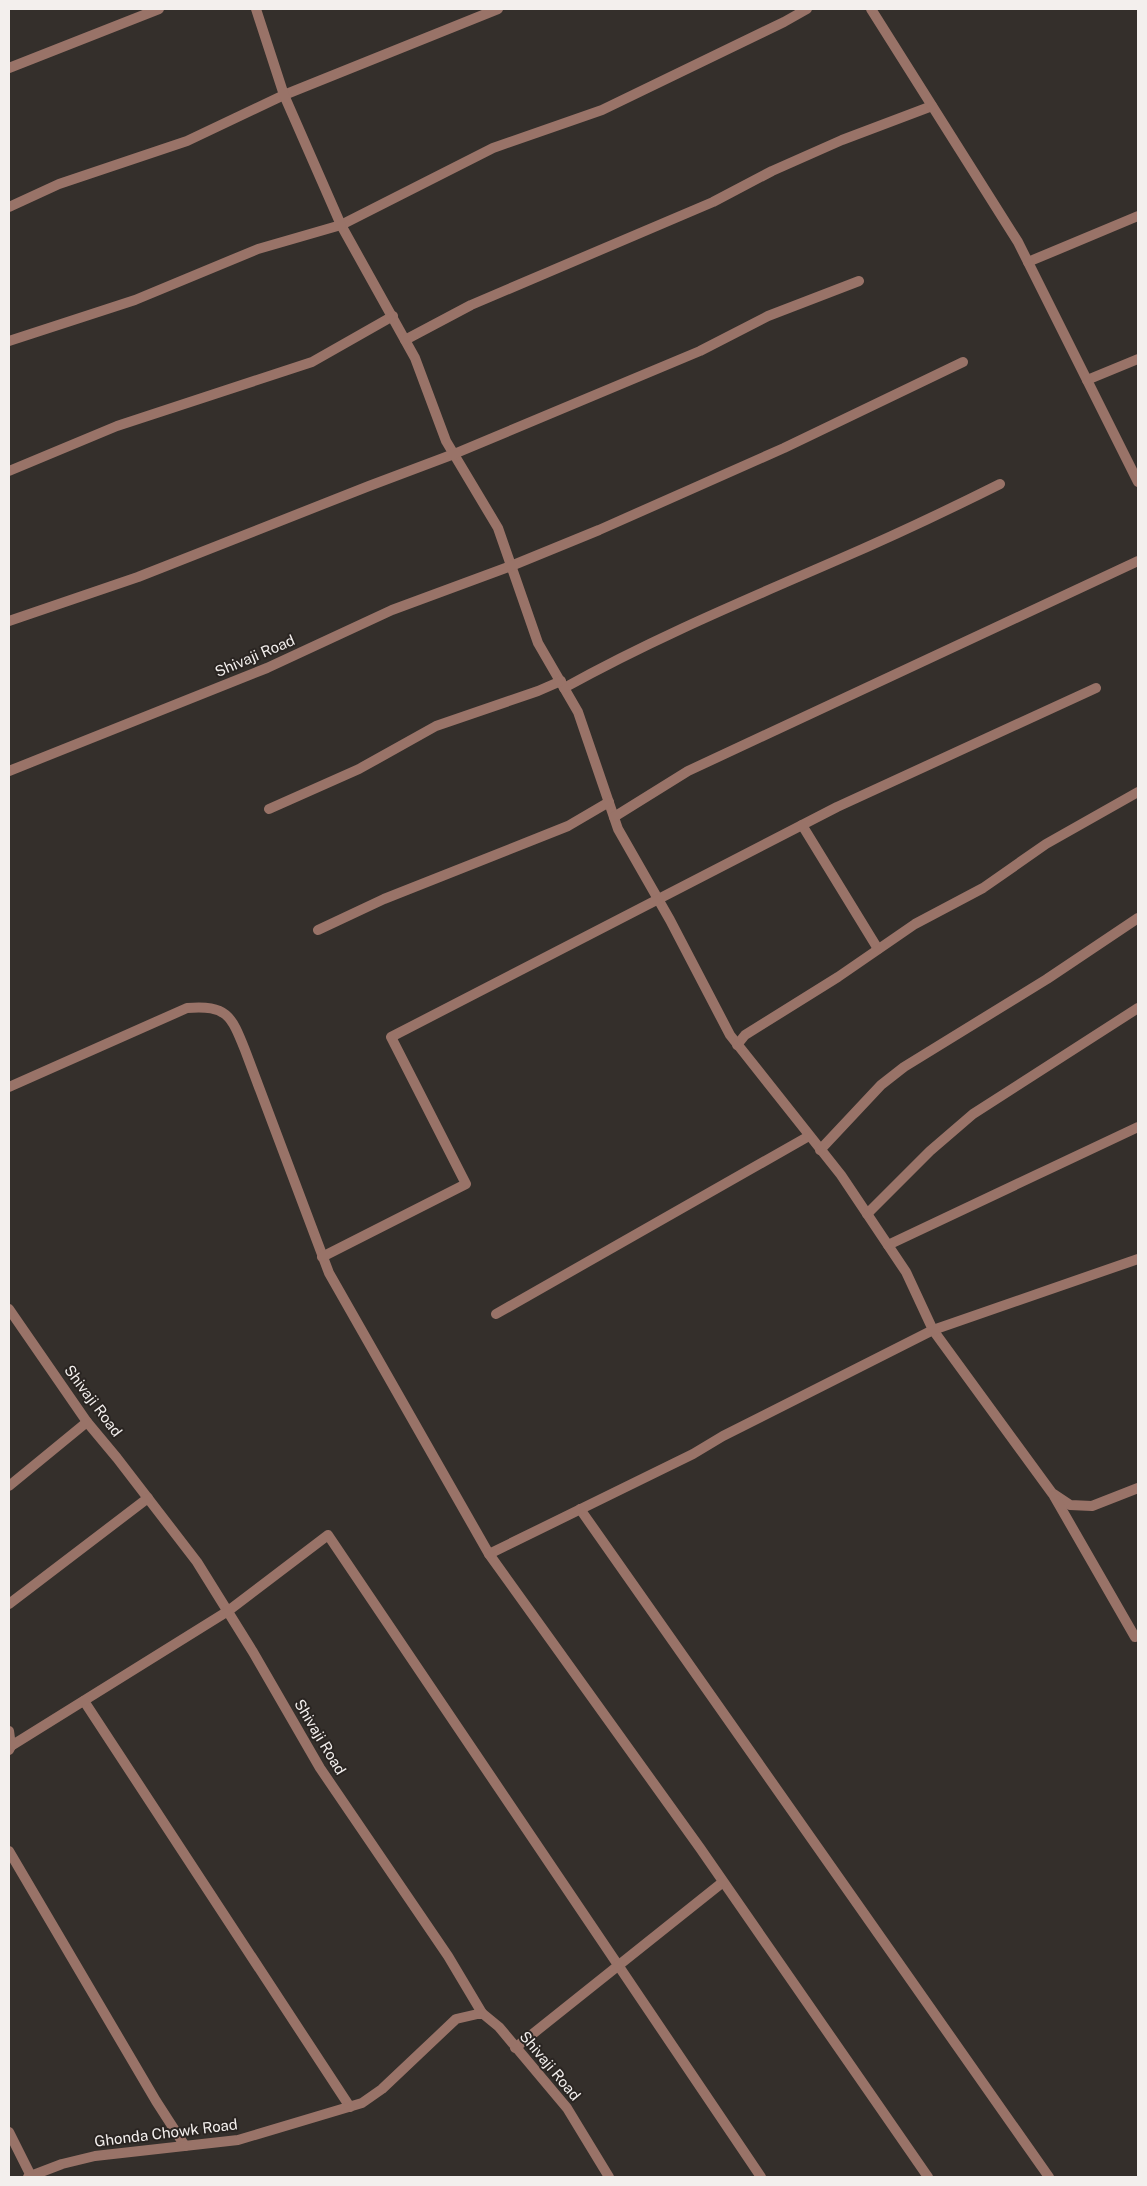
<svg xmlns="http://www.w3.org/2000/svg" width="1147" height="2186" viewBox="0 0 1147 2186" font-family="'Public Sans',sans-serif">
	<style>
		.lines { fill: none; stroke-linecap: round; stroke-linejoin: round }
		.minor { stroke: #997368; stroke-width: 10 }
		.tertiary { stroke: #997368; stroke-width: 10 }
		.labels { text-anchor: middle; stroke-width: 4; stroke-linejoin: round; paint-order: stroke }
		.street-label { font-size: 15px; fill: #f3efed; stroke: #2a2522 }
	</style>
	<rect width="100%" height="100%" fill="#342f2b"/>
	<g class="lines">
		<g class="minor">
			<path d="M 807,9 L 784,22 L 602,110 L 493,148 L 341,225 L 415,358 L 446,441 L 498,528 L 538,643 L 578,712 L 618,829 L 670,920 L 730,1035 L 841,1175 L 906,1272 L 933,1330 L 1052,1493 L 1070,1505 L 1092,1506 L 1138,1488"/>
			<path d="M 9,68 L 159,9"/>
			<path d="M 9,207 L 59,184 L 187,141 L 284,95 L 498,9"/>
			<path d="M 1028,262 L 1138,216"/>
			<path d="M 405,340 L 471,305 L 713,202 L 772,171 L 842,140 L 932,106"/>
			<path d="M 9,341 L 135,300 L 258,249 L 341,225 L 284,95 L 256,9"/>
			<path d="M 1087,380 L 1138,359"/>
			<path d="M 9,471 L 117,426 L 312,362 L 393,316"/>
			<path d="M 9,621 L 138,577 L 369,486 L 454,454 L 700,351 L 768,316 L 859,281"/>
			<path d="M 564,688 C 652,639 743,601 835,561 C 891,537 946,511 1000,484"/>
			<path d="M 9,771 L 267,668 L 392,610 L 511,566 L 599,530 L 784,448 L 963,362"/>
			<path d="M 269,809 L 359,769 L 436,726 L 538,691 L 561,681"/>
			<path d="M 614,817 L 688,771 L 1138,561"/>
			<path d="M 802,825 L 878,949"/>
			<path d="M 318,930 L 384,899 L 568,826 L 609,802"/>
			<path d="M 737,1045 L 745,1035 L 838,977 L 915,924 L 983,888 L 1046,844 L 1138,792"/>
			<path d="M 9,1087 L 187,1008 C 227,1005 231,1015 245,1050 L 329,1273 L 489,1554 L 700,1848 L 928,2177"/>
			<path d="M 820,1150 L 881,1085 L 904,1067 L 1047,979 L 1138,918"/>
			<path d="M 867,1214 L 930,1151 L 973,1114 L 1138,1008"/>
			<path d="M 888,1245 L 1138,1127"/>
			<path d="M 322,1257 L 466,1184 L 391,1037 L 837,807 L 1096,688"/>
			<path d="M 9,1309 L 87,1422 L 117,1458 L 197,1562 L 253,1652 L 320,1768 L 448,1956 L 482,2013"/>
			<path d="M 496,1314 L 809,1136"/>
			<path d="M 9,1486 L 87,1422"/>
			<path d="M 1054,1496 L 1135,1637 L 1138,1636"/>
			<path d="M 580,1509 L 1049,2177"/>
			<path d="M 489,1554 L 693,1454 L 723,1436 L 933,1330 L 1138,1259"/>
			<path d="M 9,1604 L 148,1498"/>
			<path d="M 84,1701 L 350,2107"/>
			<path d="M 9,1731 L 11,1746 L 9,1750"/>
			<path d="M 11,1746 L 228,1611 L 328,1535 L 761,2177"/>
			<path d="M 9,1851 L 156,2101 L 185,2146"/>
			<path d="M 515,2048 L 723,1882"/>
			<path d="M 9,2132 L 31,2176"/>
		</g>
		<g class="tertiary">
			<path d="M 871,9 L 1018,242 L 1138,482"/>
			<path d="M 28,2177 L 62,2164 L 95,2156 L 238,2140 L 362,2103 L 382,2089 L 456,2019 L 482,2013 L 499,2027 L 567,2108 L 609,2177"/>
		</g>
	</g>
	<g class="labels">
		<g class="street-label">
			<text transform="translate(255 656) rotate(-23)" y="5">Shivaji Road</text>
			<text transform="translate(93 1401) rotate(53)" y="5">Shivaji Road</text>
			<text transform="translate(320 1737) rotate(59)" y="5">Shivaji Road</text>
			<text transform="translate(550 2066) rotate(50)" y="5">Shivaji Road</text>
			<text transform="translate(166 2133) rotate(-7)" y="5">Ghonda Chowk Road</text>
		</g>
	</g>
	<rect width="1147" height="2186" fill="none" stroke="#f3efed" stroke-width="20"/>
</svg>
